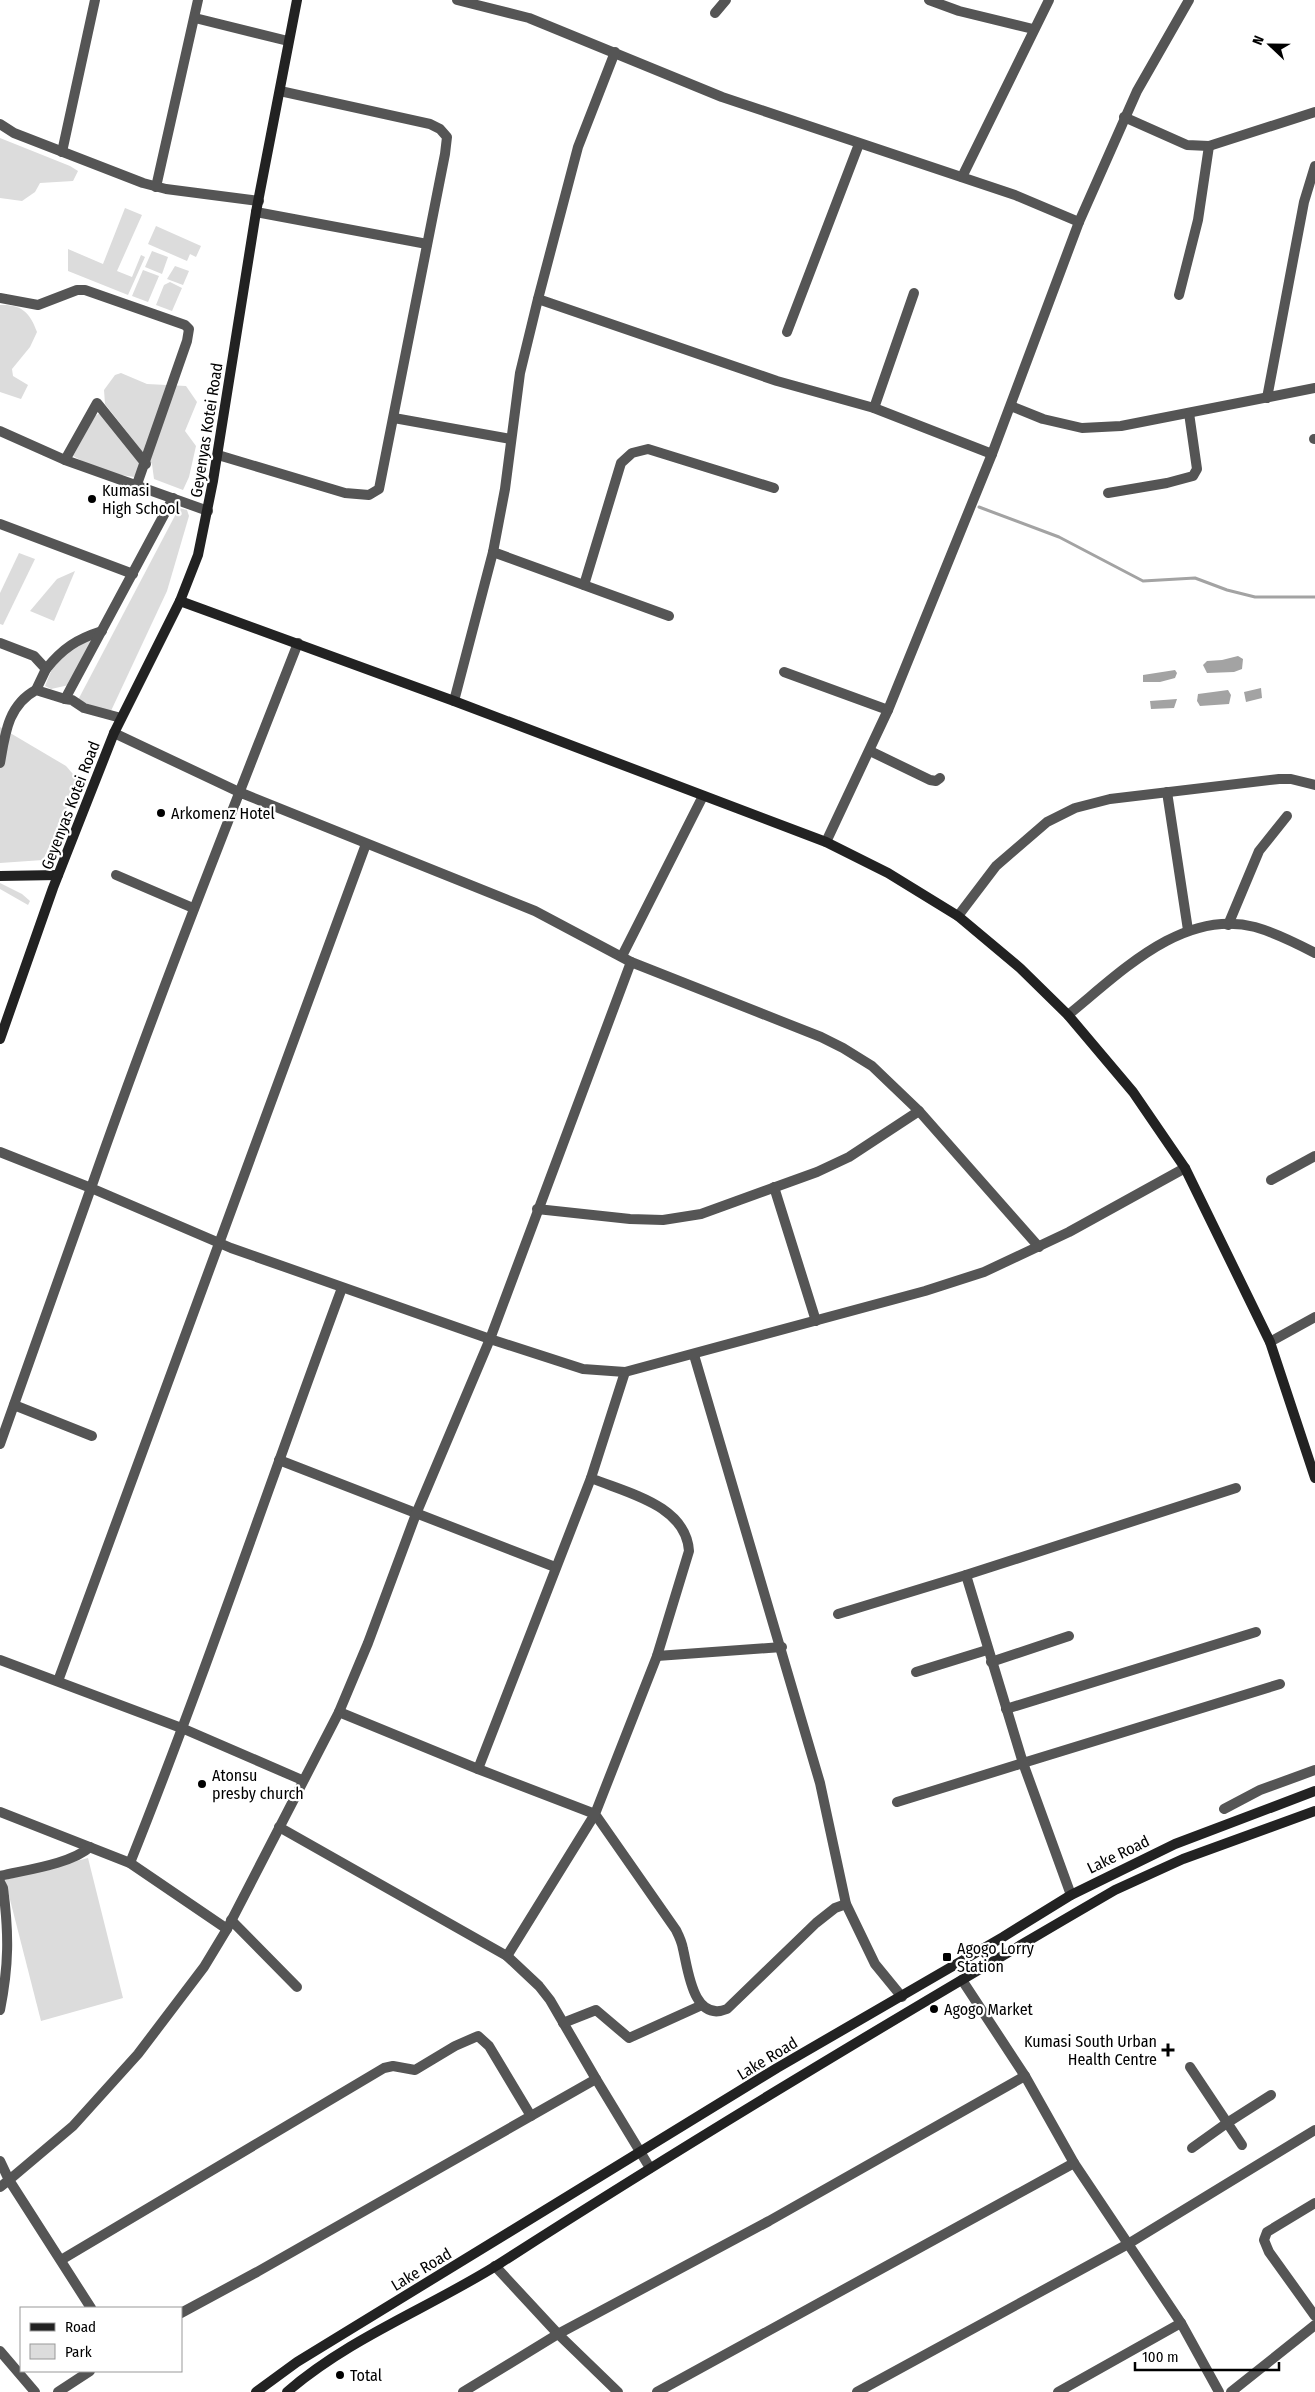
<svg xmlns="http://www.w3.org/2000/svg" width="1315" height="2392" viewBox="0 0 1315 2392" font-family="'Fira Sans Condensed',sans-serif">
	<style>
		.green { fill: #dcdcdc }
		.water { fill: #a3a3a3 }
		.lines { fill: none; stroke-linecap: round; stroke-linejoin: round }
		.stream { stroke: #a3a3a3; stroke-width: 3 }
		.street { stroke: #555; stroke-width: 10 }
		.secondary { stroke: #222; stroke-width: 10 }
		.poi-dot { fill: #000; stroke: #fff; stroke-width: 2 }
		.labels { text-anchor: middle; stroke-width: 4.5; stroke-linejoin: round; paint-order: stroke }
		.street-label { font-size: 16px; fill: #000; stroke: #fff }
		.poi-label { font-size: 16px; fill: #000; stroke: #fff; text-anchor: start }
	</style>
	<rect width="100%" height="100%" fill="#fff"/>
	<g class="green">
		<path d="M 0,138 L 70,166 L 78,171 L 73,181 L 40,183 L 35,192 L 22,201 L 0,198 Z"/>
		<path d="M 125,208 L 142,215 L 117,271 L 132,277 L 141,255 L 145,257 L 128,295 L 68,271 L 68,249 L 103,264 Z"/>
		<path d="M 156,226 L 201,246 L 196,257 L 190,254 L 187,261 L 148,244 Z"/>
		<path d="M 152,251 L 168,257 L 162,274 L 145,267 Z"/>
		<path d="M 175,266 L 189,271 L 183,285 L 167,279 Z"/>
		<path d="M 143,270 L 159,276 L 148,302 L 132,296 Z"/>
		<path d="M 170,282 L 182,288 L 172,311 L 156,305 L 164,285 Z"/>
		<path d="M 0,305 C 21,304 30,312 37,332 L 30,347 L 12,369 L 13,376 L 28,385 L 21,399 L 0,392 Z"/>
		<path d="M 121,373 L 147,384 L 186,386 L 197,402 L 185,431 L 196,446 L 189,477 L 183,490 L 154,479 L 152,464 L 105,404 L 104,390 L 115,375 Z"/>
		<path d="M 100,413 L 141,465 L 134,477 L 102,472 L 73,456 L 95,416 Z"/>
		<path d="M 179,508 L 187,510 L 189,516 L 167,591 L 110,713 L 78,700 Z"/>
		<path d="M 19,553 L 35,559 L 3,625 L 0,624 L 0,593 Z"/>
		<path d="M 75,571 L 54,621 L 30,611 L 57,579 Z"/>
		<path d="M 93,636 L 69,685 L 51,689 L 45,686 L 56,659 Z"/>
		<path d="M 0,727 L 66,766 L 79,781 L 43,860 L 0,863 Z"/>
		<path d="M 0,883 L 22,894 L 30,901 L 28,905 L 0,889 Z"/>
		<path d="M 88,1858 L 123,1998 L 41,2021 L 5,1880 Z"/>
	</g>
	<g class="water">
		<path d="M 1238,656 L 1243,659 L 1242,669 L 1234,672 L 1207,673 L 1203,665 L 1207,661 L 1222,660 Z"/>
		<path d="M 1175,670 L 1177,673 L 1175,678 L 1160,682 L 1143,682 L 1143,675 Z"/>
		<path d="M 1261,688 L 1262,698 L 1246,702 L 1244,692 Z"/>
		<path d="M 1228,690 L 1231,695 L 1229,704 L 1200,706 L 1197,701 L 1198,694 Z"/>
		<path d="M 1177,699 L 1174,708 L 1151,709 L 1150,701 Z"/>
	</g>
	<g class="lines">
		<path class="stream" d="M 979,507 L 1059,537 L 1143,581 L 1195,578 L 1227,590 L 1255,597 L 1315,597"/>
		<g class="street">
			<path d="M 457,0 L 529,18 L 722,97 L 1015,195 L 1079,222"/>
			<path d="M 929,0 L 959,11 L 1033,29"/>
			<path d="M 715,13 L 726,0"/>
			<path d="M 195,18 L 288,41"/>
			<path d="M 1124,117 L 1187,145 L 1209,146 L 1315,112"/>
			<path d="M 0,124 L 14,133 L 143,183 L 166,189 L 259,201"/>
			<path d="M 62,152 L 95,0"/>
			<path d="M 962,177 L 1049,0"/>
			<path d="M 156,187 L 198,0"/>
			<path d="M 256,212 L 427,244"/>
			<path d="M 1179,295 L 1198,220 L 1209,146"/>
			<path d="M 0,298 L 38,305 L 77,290 L 85,290 L 185,325 L 189,329 L 187,341 L 136,487"/>
			<path d="M 538,299 L 777,381 L 874,408 L 992,454"/>
			<path d="M 787,332 L 859,144"/>
			<path d="M 1267,398 L 1304,202 L 1315,166"/>
			<path d="M 1011,406 L 1043,419 L 1082,428 L 1121,426 L 1315,388"/>
			<path d="M 874,408 L 914,293"/>
			<path d="M 394,418 L 511,439"/>
			<path d="M 0,431 L 65,460 L 208,511"/>
			<path d="M 1314,439 L 1315,439"/>
			<path d="M 218,455 L 345,493 L 369,495 L 379,489 L 445,154 L 447,137 L 440,129 L 430,124 L 280,91"/>
			<path d="M 65,460 L 97,403 L 146,464"/>
			<path d="M 1108,493 L 1167,483 L 1193,476 L 1197,469 L 1189,413"/>
			<path d="M 0,524 L 133,574"/>
			<path d="M 493,552 L 669,616"/>
			<path d="M 584,585 L 621,463 L 632,453 L 648,449 L 774,488"/>
			<path d="M 0,643 L 34,656 L 46,669 L 36,690"/>
			<path d="M 46,669 C 63,648 77,639 102,631"/>
			<path d="M 784,672 L 888,710"/>
			<path d="M 454,701 L 493,552 L 505,489 L 520,373 L 538,299 L 578,147 L 615,52"/>
			<path d="M 121,718 L 84,708 L 72,700 L 65,699 L 173,498"/>
			<path d="M 114,733 L 239,792 L 535,911 L 631,962 L 490,1339 L 231,1248 L 91,1188 C 155,1005 227,824 298,643"/>
			<path d="M 870,751 L 930,780 L 936,781 L 940,778"/>
			<path d="M 0,763 C 5,734 8,705 36,690 L 65,699"/>
			<path d="M 1167,792 L 1188,930"/>
			<path d="M 826,842 L 888,710 L 992,454 L 1079,222 L 1137,91 L 1189,0"/>
			<path d="M 116,875 L 193,908"/>
			<path d="M 958,916 L 996,866 L 1047,822 L 1075,808 L 1110,799 L 1279,779 L 1291,779 L 1315,785"/>
			<path d="M 1228,925 L 1259,851 L 1287,816"/>
			<path d="M 622,956 L 703,796"/>
			<path d="M 631,962 L 821,1037 L 843,1048 L 872,1066 L 919,1111 L 1039,1247"/>
			<path d="M 1068,1015 C 1119,974 1182,908 1255,927 C 1276,933 1296,943 1315,953"/>
			<path d="M 0,1152 L 91,1188 L 0,1444"/>
			<path d="M 1271,1180 L 1315,1156"/>
			<path d="M 774,1187 L 816,1321"/>
			<path d="M 537,1209 L 630,1219 L 663,1220 L 701,1214 L 817,1172 L 849,1157 L 919,1111"/>
			<path d="M 1270,1342 L 1315,1317"/>
			<path d="M 694,1355 L 820,1783 L 846,1904 L 875,1964 L 902,1997"/>
			<path d="M 625,1372 L 591,1478 C 627,1493 686,1505 689,1551 L 657,1656 L 595,1814 L 676,1930 C 679,1936 682,1942 683,1949 C 688,1969 693,2023 727,2009 L 816,1923 L 835,1908 L 846,1904"/>
			<path d="M 14,1405 L 92,1436"/>
			<path d="M 279,1460 L 555,1567"/>
			<path d="M 966,1575 L 1236,1488"/>
			<path d="M 838,1614 L 966,1575 L 1023,1763 L 1280,1684"/>
			<path d="M 657,1656 L 782,1647"/>
			<path d="M 0,1660 L 184,1729 L 302,1780"/>
			<path d="M 991,1662 L 1069,1636"/>
			<path d="M 916,1672 L 987,1650"/>
			<path d="M 58,1681 L 366,844"/>
			<path d="M 1006,1709 L 1256,1632"/>
			<path d="M 339,1712 L 478,1769 L 595,1814 L 507,1956"/>
			<path d="M 478,1769 L 591,1478"/>
			<path d="M 897,1802 L 1023,1763 L 1071,1895"/>
			<path d="M 1224,1809 L 1260,1790 L 1315,1770"/>
			<path d="M 0,1812 L 130,1863 L 227,1929"/>
			<path d="M 279,1827 L 507,1956 L 539,1986 L 550,2000 L 596,2079"/>
			<path d="M 130,1863 C 206,1673 271,1479 342,1288"/>
			<path d="M 0,1876 C 25,1870 71,1864 90,1847"/>
			<path d="M 0,1882 L 3,1888 C 9,1933 9,1965 0,2010"/>
			<path d="M 231,1920 L 297,1987"/>
			<path d="M 962,1980 L 1025,2076 L 1074,2163 L 1181,2323 L 1219,2392"/>
			<path d="M 563,2023 L 596,2010 L 629,2038 L 702,2005"/>
			<path d="M 1190,2067 L 1242,2145"/>
			<path d="M 1192,2148 L 1227,2123 L 1271,2095"/>
			<path d="M 0,2161 L 9,2180 L 0,2187"/>
			<path d="M 1315,2203 L 1267,2232 L 1264,2240 L 1269,2252 L 1315,2316"/>
			<path d="M 61,2260 L 384,2068 L 393,2066 L 415,2070 L 455,2046 L 478,2036 L 489,2046 L 531,2116"/>
			<path d="M 495,2266 L 558,2334 L 618,2392"/>
			<path d="M 91,2308 L 9,2180 L 73,2126 L 138,2054 L 204,1967 L 227,1929 L 339,1712 L 368,1643 L 416,1514 L 490,1339 L 583,1369 L 625,1372 L 925,1291 L 984,1272 L 1069,1232 L 1185,1168"/>
			<path d="M 181,2313 L 257,2272 L 596,2079 L 650,2168"/>
			<path d="M 0,2351 L 35,2392"/>
			<path d="M 58,2392 L 90,2371"/>
			<path d="M 463,2392 L 558,2334 L 769,2221 L 1025,2076"/>
			<path d="M 657,2392 L 1074,2163"/>
			<path d="M 857,2392 L 1128,2244 L 1315,2130"/>
			<path d="M 1058,2392 L 1181,2323"/>
			<path d="M 1231,2392 L 1315,2325"/>
		</g>
		<g class="secondary">
			<path d="M 180,601 L 454,701 L 826,842 L 888,873 L 958,916 L 1020,968 L 1068,1015 L 1133,1092 L 1185,1168 L 1270,1342 L 1315,1478"/>
			<path d="M 0,876 L 58,875"/>
			<path d="M 0,1039 L 53,888 L 114,733 L 180,601 L 198,555 L 213,481 L 256,212 L 297,0"/>
			<path d="M 256,2392 L 297,2362 L 777,2068 L 1003,1937 L 1071,1895 L 1175,1844 L 1315,1791"/>
			<path d="M 287,2392 C 349,2338 429,2308 499,2264 C 701,2134 907,2011 1115,1890 L 1183,1859 L 1315,1811"/>
		</g>
	</g>
	<g class="poi-dot">
		<circle cx="92" cy="499" r="5"/>
		<circle cx="161" cy="813" r="5"/>
		<circle cx="202" cy="1784" r="5"/>
		<rect x="942" y="1952" width="10" height="10" rx="2.5"/>
		<circle cx="934" cy="2009" r="5"/>
		<path d="M1165.5 2042.5h5v5h5v5h-5v5h-5v-5h-5v-5h5z"/>
		<circle cx="340" cy="2375" r="5"/>
	</g>
	<g class="labels">
		<g class="street-label">
			<text transform="translate(206 430) rotate(-81)" y="6">Geyenyas Kotei Road</text>
			<text transform="translate(70 805) rotate(-69)" y="6">Geyenyas Kotei Road</text>
			<text transform="translate(1118 1854) rotate(-26)" y="6">Lake Road</text>
			<text transform="translate(767 2058) rotate(-31)" y="6">Lake Road</text>
			<text transform="translate(421 2269) rotate(-31)" y="6">Lake Road</text>
		</g>
		<g class="poi-label">
			<text x="102" y="496">Kumasi<tspan x="102" dy="18">High School</tspan></text>
			<text x="171" y="819">Arkomenz Hotel</text>
			<text x="212" y="1781">Atonsu<tspan x="212" dy="18">presby church</tspan></text>
			<text x="957" y="1954">Agogo Lorry<tspan x="957" dy="18">Station</tspan></text>
			<text x="944" y="2015">Agogo Market</text>
			<text x="1157" y="2047" text-anchor="end">Kumasi South Urban<tspan x="1157" dy="18">Health Centre</tspan></text>
			<text x="350" y="2381">Total</text>
		</g>
	</g>
	<rect x="20" y="2307" width="162" height="65" fill="#ffffff" stroke="#999999"/>
	<rect x="30" y="2323" width="25" height="8" fill="#222222" stroke="#999999"/>
	<text x="65" y="2332" font-size="15" fill="#000000">Road</text>
	<rect x="30" y="2344" width="25" height="15" fill="#dcdcdc" stroke="#999999"/>
	<text x="65" y="2357" font-size="15" fill="#000000">Park</text>
	<g transform="translate(1270 45) rotate(292)" stroke="#ffffff" stroke-width="4" paint-order="stroke">
	<path d="M0-4L9 19L0 12L-9 19Z" fill="#000000"/>
	<text y="-8" font-size="14" font-weight="bold" text-anchor="middle" fill="#000000">N</text>
	</g>
	<path d="M1135 2362v8h144v-8" fill="none" stroke="#000000" stroke-width="2.5"/>
	<text x="1142" y="2362" font-size="15" fill="#000000" stroke="#ffffff" stroke-width="4" paint-order="stroke">100 m</text>
</svg>
